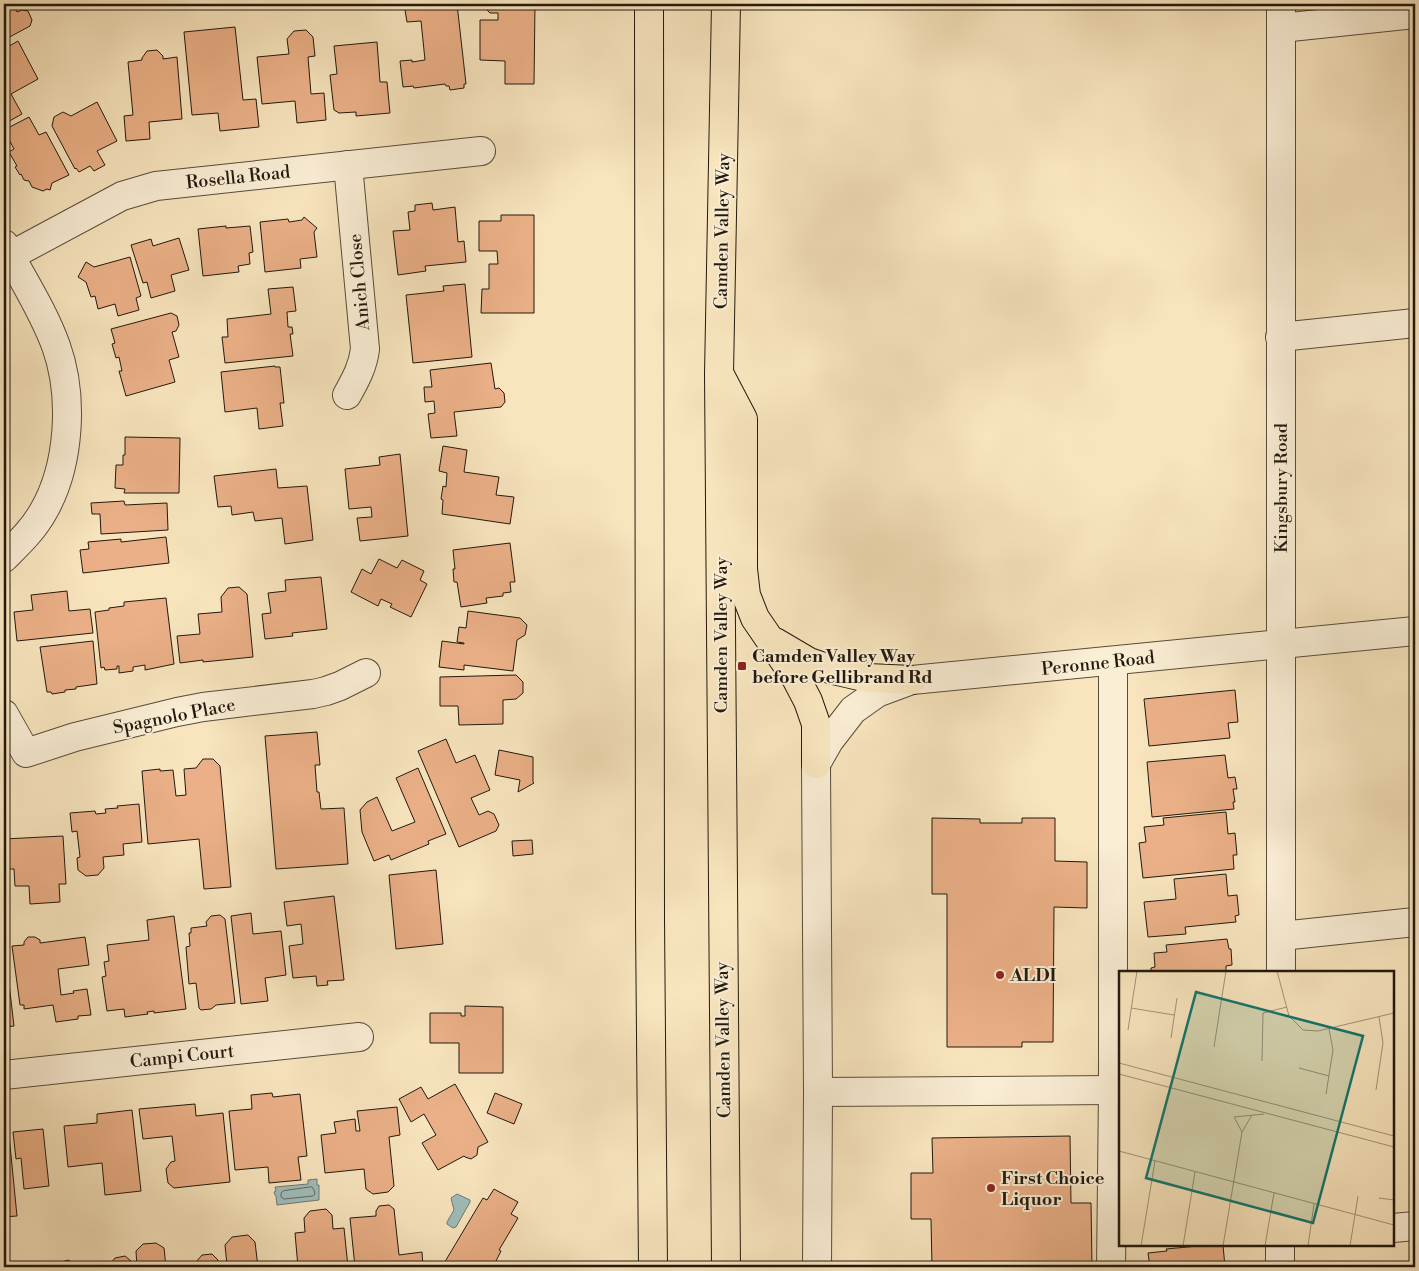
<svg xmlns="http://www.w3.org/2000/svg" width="1419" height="1271" viewBox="0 0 1419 1271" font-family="'Libre Bodoni',serif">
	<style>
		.water { fill: #a0bdba; stroke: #6e7b75 }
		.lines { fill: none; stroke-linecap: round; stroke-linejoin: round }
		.shore { stroke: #616b64; stroke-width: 1 }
		.building { fill: #ebb087; stroke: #22190e }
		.minor-casing { stroke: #584c3a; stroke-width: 30 }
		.major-casing { stroke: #22190e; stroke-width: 30 }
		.minor { stroke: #faeed5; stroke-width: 28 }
		.major { stroke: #f8e5be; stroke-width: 28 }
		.poi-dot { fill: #8f2418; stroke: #faeed5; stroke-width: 2 }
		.labels { text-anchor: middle; stroke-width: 4; stroke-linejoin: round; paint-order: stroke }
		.street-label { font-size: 18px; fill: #22190e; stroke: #faeed5 }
		.poi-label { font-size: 18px; font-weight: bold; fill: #22190e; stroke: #faeed5; text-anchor: start }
		.inset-road { fill: none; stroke: #a29378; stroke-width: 1 }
		.view { fill: #0f766e; fill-opacity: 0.15; stroke: #0f766e; stroke-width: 2.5 }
		.inset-edge { fill: none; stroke: #22190e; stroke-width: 2.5 }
	</style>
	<rect width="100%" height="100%" fill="#f8e5be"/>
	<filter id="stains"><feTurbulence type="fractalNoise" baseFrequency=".004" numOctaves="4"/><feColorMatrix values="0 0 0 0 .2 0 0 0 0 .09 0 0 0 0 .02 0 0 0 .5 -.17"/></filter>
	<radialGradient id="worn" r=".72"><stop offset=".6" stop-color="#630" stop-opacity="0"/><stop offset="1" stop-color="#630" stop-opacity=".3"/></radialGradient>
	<g class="water">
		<path d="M 317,1179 L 317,1185 L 319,1185 L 319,1200 L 277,1205 L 276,1196 L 275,1195 L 274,1192 L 276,1191 L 275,1187 L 308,1184 L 308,1180 Z"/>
		<path d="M 457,1194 L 470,1200 L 470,1202 L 456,1227 L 453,1228 L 447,1224 L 447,1222 L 454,1210 L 451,1198 Z"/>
	</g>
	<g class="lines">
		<path class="shore" d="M 312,1187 L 314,1190 L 315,1194 L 313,1196 L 284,1199 L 281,1197 L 281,1193 L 283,1191 Z"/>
	</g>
	<g class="building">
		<path d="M 4,4 L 13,4 L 17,12 L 22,10 L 28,11 L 32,20 L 30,26 L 4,40 Z"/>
		<path d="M 404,4 L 457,4 L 466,84 L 464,84 L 464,88 L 450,90 L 449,86 L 446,86 L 445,84 L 414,88 L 413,86 L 403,87 L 400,61 L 412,60 L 412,62 L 425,60 L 421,21 L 407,22 Z"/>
		<path d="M 484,4 L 535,4 L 534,84 L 505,84 L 505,61 L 480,60 L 480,20 L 498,20 L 498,13 L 490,13 L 484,7 Z"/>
		<path d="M 235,27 L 243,100 L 256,99 L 259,127 L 220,131 L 218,113 L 192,115 L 184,32 Z"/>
		<path d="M 306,30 L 313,37 L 315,56 L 308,57 L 311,94 L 324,93 L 326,120 L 297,123 L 295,101 L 262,104 L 257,57 L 289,54 L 287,39 L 294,31 Z"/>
		<path d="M 18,41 L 38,79 L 11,94 L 22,114 L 4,124 L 4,49 Z"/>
		<path d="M 377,42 L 380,82 L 387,82 L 390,113 L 356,116 L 356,112 L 339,113 L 334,110 L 330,75 L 337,74 L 334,46 Z"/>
		<path d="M 157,50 L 163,56 L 163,59 L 177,57 L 182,119 L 149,122 L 150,139 L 126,141 L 124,116 L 133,115 L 128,62 L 142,60 L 142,58 L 147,51 Z"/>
		<path d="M 97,102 L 117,141 L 97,151 L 105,165 L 94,171 L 90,166 L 79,172 L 76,168 L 75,169 L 52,126 L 54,117 L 63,112 L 71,116 Z"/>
		<path d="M 29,117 L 39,135 L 46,132 L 69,175 L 52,183 L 50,190 L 47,189 L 43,191 L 32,187 L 29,181 L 24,180 L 21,174 L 20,175 L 15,167 L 17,166 L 9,152 L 14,149 L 4,130 Z"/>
		<path d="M 432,203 L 433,210 L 455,207 L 458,242 L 464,241 L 466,262 L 425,266 L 426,271 L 398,275 L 393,231 L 410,230 L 408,212 L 415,211 L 415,205 Z"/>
		<path d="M 501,215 L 534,215 L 534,313 L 481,313 L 482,289 L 489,289 L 489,264 L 498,264 L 497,251 L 479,251 L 479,221 L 501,221 Z"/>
		<path d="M 304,217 L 317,228 L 314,232 L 317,257 L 300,259 L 301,268 L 265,272 L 260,222 L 288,219 L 289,222 L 302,220 Z"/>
		<path d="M 226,226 L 226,228 L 250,226 L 253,252 L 249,253 L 250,264 L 238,266 L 239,272 L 203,276 L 198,229 Z"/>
		<path d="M 179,238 L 189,270 L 171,275 L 175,291 L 151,298 L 147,282 L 143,283 L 131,245 L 151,239 L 153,246 Z"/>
		<path d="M 130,257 L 141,296 L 136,298 L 139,310 L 118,316 L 115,304 L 98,309 L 95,296 L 91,297 L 86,282 L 78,277 L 86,262 L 94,267 Z"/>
		<path d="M 465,284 L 472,357 L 413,363 L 406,295 L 444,291 L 443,286 Z"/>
		<path d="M 293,287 L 296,311 L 287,312 L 288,327 L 292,327 L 293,334 L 290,334 L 293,356 L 225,363 L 222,337 L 228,337 L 227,319 L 271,314 L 268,289 Z"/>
		<path d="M 171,313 L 177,316 L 179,325 L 176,331 L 172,332 L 179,357 L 169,360 L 175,382 L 126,396 L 119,371 L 122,371 L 119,357 L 116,358 L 112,344 L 115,343 L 111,329 Z"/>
		<path d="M 491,363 L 495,389 L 499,388 L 504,393 L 505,402 L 501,407 L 454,412 L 457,436 L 431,438 L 428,414 L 435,413 L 434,401 L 425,402 L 424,387 L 432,387 L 430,370 Z"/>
		<path d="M 275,366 L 275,367 L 280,367 L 284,403 L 280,403 L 283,426 L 259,429 L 257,408 L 225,412 L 221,372 Z"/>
		<path d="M 125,437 L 180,438 L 179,493 L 124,493 L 125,489 L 115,488 L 116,465 L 123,465 L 123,455 L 125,455 Z"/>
		<path d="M 443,446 L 467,450 L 464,472 L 499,477 L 496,495 L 514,497 L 510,524 L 442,514 L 443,500 L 441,499 L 443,486 L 446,487 L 447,473 L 439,471 Z"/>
		<path d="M 400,454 L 408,536 L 360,541 L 357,518 L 372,517 L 371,507 L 349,509 L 345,469 L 380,465 L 379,457 Z"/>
		<path d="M 276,469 L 278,488 L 307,486 L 313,540 L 285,544 L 282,518 L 255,521 L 253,512 L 232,515 L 231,506 L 218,507 L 214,476 Z"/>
		<path d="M 124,501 L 125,505 L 167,503 L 168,530 L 101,534 L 100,514 L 92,514 L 91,503 Z"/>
		<path d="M 166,537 L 169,563 L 83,573 L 80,550 L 89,549 L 88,542 L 121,539 L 121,542 Z"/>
		<path d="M 510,543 L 515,582 L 510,582 L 511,592 L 503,593 L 503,596 L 486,598 L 487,603 L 461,607 L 457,582 L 454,582 L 453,569 L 455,569 L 453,550 Z"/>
		<path d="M 379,559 L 397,568 L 402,560 L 424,571 L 420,580 L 427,584 L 411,617 L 390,607 L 392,604 L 381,599 L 378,606 L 351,592 L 362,569 L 371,574 Z"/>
		<path d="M 321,577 L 327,629 L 292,633 L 293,636 L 265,639 L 262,614 L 271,613 L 268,593 L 286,591 L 285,580 Z"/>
		<path d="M 239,587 L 247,594 L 253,657 L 203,662 L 203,660 L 180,663 L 177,636 L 200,634 L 198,614 L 222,612 L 221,597 L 228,588 Z"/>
		<path d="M 67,591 L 69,611 L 90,609 L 93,633 L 17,641 L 14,612 L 33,610 L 31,595 Z"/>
		<path d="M 166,598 L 174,664 L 145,670 L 145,665 L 133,667 L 133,671 L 119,673 L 119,666 L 117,666 L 117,669 L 105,670 L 104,667 L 101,668 L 95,612 L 109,610 L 109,608 L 124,606 L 124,602 Z"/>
		<path d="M 468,611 L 520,618 L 527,625 L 525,635 L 517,640 L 513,671 L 464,665 L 464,670 L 439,667 L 442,641 L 464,644 L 464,643 L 457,642 L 459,627 L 466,628 Z"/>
		<path d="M 93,641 L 97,684 L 76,687 L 76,689 L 65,690 L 65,692 L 52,694 L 51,692 L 47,692 L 40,647 Z"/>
		<path d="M 516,675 L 523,682 L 523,693 L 516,699 L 503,700 L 503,724 L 459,725 L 458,706 L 440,706 L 440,677 Z"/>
		<path d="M 1235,690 L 1238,722 L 1228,723 L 1230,738 L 1149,746 L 1144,699 Z"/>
		<path d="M 317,732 L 320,765 L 315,765 L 317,792 L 319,792 L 321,809 L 344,808 L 348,864 L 276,869 L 265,736 Z"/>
		<path d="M 446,739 L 456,763 L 475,755 L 490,790 L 471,798 L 479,815 L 488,811 L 494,814 L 499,825 L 496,831 L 459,847 L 418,751 Z"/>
		<path d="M 499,750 L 533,757 L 533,782 L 534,783 L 518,792 L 520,780 L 495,775 Z"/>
		<path d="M 1225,755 L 1228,778 L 1235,777 L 1237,789 L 1233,789 L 1235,802 L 1233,802 L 1234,809 L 1152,817 L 1147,762 Z"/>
		<path d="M 203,759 L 213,759 L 220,766 L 231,887 L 204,889 L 199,839 L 148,844 L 142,771 L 160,769 L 160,771 L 173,770 L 176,796 L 186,795 L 184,769 L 196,768 Z"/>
		<path d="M 418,768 L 446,834 L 428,841 L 429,844 L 391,860 L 389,855 L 374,861 L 362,832 L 360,810 L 367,802 L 377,797 L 392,831 L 415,822 L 396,778 Z"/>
		<path d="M 139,804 L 142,842 L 123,844 L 124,855 L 103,857 L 104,868 L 98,875 L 86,876 L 78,870 L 77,858 L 80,857 L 77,831 L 72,832 L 70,813 L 95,811 L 96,814 L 106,813 L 105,809 L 118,808 L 117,806 Z"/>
		<path d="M 1226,812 L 1228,834 L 1235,833 L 1237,855 L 1233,855 L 1234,869 L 1143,878 L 1139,843 L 1146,842 L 1144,827 L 1164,825 L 1163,818 Z"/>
		<path d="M 932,818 L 980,819 L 980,823 L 1022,823 L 1022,818 L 1055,818 L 1055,861 L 1087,862 L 1087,908 L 1054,907 L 1053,1042 L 1022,1042 L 1022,1047 L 947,1047 L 947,894 L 932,894 Z"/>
		<path d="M 63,836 L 66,884 L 59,884 L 60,902 L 30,904 L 29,886 L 15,886 L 14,869 L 4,869 L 4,839 Z"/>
		<path d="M 532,840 L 533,854 L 513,856 L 512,841 Z"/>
		<path d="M 436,870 L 443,944 L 396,949 L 389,875 Z"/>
		<path d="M 1226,874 L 1228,896 L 1237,895 L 1239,915 L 1235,916 L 1236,922 L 1185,927 L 1186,934 L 1148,937 L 1144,902 L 1176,899 L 1174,879 Z"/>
		<path d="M 334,896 L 344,980 L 327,981 L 328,985 L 317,986 L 316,976 L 293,978 L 289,946 L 303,944 L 301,924 L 287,926 L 284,902 Z"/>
		<path d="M 251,913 L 253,934 L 281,931 L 286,975 L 265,978 L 268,1001 L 241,1004 L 231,916 Z"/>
		<path d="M 220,915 L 225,919 L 235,1003 L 216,1005 L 211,1009 L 201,1010 L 199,1008 L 196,983 L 189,984 L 186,947 L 190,946 L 189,933 L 191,933 L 191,928 L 207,926 L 206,922 L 211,916 Z"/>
		<path d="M 174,916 L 186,1009 L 154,1013 L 154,1011 L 147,1012 L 148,1014 L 125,1017 L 124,1009 L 107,1011 L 102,977 L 106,976 L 104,962 L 109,961 L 107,945 L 149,940 L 147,920 Z"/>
		<path d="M 28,937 L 35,937 L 40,940 L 40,943 L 85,937 L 89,965 L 58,969 L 61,995 L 74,993 L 73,991 L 87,989 L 91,1015 L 78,1016 L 78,1019 L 56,1022 L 53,1005 L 24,1009 L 24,1005 L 20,1005 L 12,946 L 24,945 L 24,942 Z"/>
		<path d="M 1227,939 L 1229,949 L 1231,949 L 1232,965 L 1226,966 L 1226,972 L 1151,972 L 1151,968 L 1155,967 L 1154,953 L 1167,952 L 1166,945 Z"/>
		<path d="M 4,956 L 6,958 L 14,1026 L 4,1027 Z"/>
		<path d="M 465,1006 L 503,1007 L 503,1073 L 459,1073 L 459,1043 L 430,1043 L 430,1013 L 461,1013 L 461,1016 L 465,1016 Z"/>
		<path d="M 455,1084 L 488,1142 L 478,1147 L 477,1155 L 471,1159 L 465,1157 L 464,1156 L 438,1170 L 422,1143 L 436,1135 L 424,1114 L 411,1122 L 399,1099 L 421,1087 L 428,1099 Z"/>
		<path d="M 272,1093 L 273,1097 L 300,1094 L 307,1156 L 298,1157 L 301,1180 L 269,1183 L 268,1167 L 235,1170 L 229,1111 L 252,1109 L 251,1095 Z"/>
		<path d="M 495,1093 L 522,1104 L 514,1124 L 487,1113 Z"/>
		<path d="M 195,1104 L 196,1116 L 223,1113 L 230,1182 L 174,1188 L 168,1183 L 166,1169 L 171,1162 L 175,1161 L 172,1136 L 143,1139 L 139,1109 Z"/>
		<path d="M 397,1107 L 400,1135 L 389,1137 L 394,1186 L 388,1192 L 373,1194 L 366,1189 L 364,1169 L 325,1173 L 321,1135 L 336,1133 L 334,1122 L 355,1119 L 356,1131 L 360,1131 L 357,1111 Z"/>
		<path d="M 132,1110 L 141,1191 L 105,1195 L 102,1163 L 68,1167 L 64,1126 L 97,1123 L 97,1114 Z"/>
		<path d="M 8,1125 L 17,1216 L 4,1217 L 4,1126 Z"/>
		<path d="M 43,1129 L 49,1186 L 24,1189 L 21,1158 L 16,1159 L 13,1132 Z"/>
		<path d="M 1070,1136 L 1071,1203 L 1091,1203 L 1092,1267 L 932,1267 L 931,1219 L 911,1219 L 911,1173 L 933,1173 L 932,1138 Z"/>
		<path d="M 494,1189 L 518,1202 L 511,1214 L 518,1218 L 499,1250 L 501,1251 L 493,1267 L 489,1267 L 484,1264 L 482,1267 L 447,1267 L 443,1265 L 483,1198 L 487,1200 Z"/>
		<path d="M 389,1205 L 394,1209 L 399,1255 L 422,1252 L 423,1267 L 355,1267 L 350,1218 L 376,1216 L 376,1211 L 379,1206 Z"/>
		<path d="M 326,1209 L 332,1215 L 333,1229 L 344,1228 L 348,1267 L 298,1267 L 295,1233 L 305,1232 L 304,1218 L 310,1211 Z"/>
		<path d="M 248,1235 L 255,1242 L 258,1267 L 196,1267 L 196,1262 L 202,1255 L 212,1254 L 218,1260 L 218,1266 L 227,1265 L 225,1245 L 232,1237 Z"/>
		<path d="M 156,1243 L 164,1248 L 166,1267 L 137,1267 L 136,1251 L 143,1244 Z"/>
		<path d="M 1209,1245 L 1223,1245 L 1225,1267 L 1231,1267 L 1150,1267 L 1148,1253 L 1167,1251 L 1166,1249 Z"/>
		<path d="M 125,1256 L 131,1261 L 131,1267 L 111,1267 L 111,1263 L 115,1258 Z"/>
		<path d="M 69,1260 L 71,1267 L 40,1267 Z"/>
	</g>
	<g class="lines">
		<g class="minor-casing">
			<g id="minor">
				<path d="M 1281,28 L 1415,14"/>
				<path d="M 4,244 C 21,277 43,310 56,346 C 74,396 70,466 43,512 C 33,530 18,544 4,558"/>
				<path d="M 10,256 L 122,196 L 156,186 L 481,151"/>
				<path d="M 1280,337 L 1415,323"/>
				<path d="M 347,395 C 356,379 363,366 365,349 L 348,165"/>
				<path d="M 4,714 L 26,753 L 75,737 L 177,712 L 203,707 L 313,694 L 326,691 L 340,686 L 366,673"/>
				<path d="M 1281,936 L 1415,922"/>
				<path d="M 1281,972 L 1281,4"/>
				<path d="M 4,1075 L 359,1037"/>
				<path d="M 818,1092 L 1113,1090"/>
				<path d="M 1393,1228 L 1415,1226"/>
				<path d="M 1280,1245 L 1280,1267"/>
				<path d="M 817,1267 L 818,1092 L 816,764 L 829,741 L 853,710 L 877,693 L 912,680 L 1415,631"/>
				<path d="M 1111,1267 L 1113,1090 L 1113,661"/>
			</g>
		</g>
		<g class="major-casing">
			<g id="major">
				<path d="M 649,4 L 650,920 L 653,1267"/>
				<path d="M 721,377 L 743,419 L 743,569 L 746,595 L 755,618 L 796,678 L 808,701 L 816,724 L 816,764"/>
				<path d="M 775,642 L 809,662 L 833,670 L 868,678 L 912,680"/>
				<path d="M 726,1267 L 719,374 L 726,4"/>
			</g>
		</g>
		<use href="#minor" class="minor"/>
		<use href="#major" class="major"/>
	</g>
	<g class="poi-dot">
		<rect x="737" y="661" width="10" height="10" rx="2.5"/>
		<circle cx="1000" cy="975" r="5"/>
		<circle cx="991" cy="1188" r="5"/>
	</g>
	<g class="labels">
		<g class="street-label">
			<text transform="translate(238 177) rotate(-6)" y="6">Rosella Road</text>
			<text transform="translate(722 231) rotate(-89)" y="6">Camden Valley Way</text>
			<text transform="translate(359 282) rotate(-95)" y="6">Anich Close</text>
			<text transform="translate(1281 488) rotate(-90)" y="6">Kingsbury Road</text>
			<text transform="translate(721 635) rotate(-90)" y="6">Camden Valley Way</text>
			<text transform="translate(1098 663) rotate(-6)" y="6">Peronne Road</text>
			<text transform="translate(174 716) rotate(-11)" y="6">Spagnolo Place</text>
			<text transform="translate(723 1040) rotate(-91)" y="6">Camden Valley Way</text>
			<text transform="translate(182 1056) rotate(-6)" y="6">Campi Court</text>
		</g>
		<g class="poi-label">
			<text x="752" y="662">Camden Valley Way<tspan x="752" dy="21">before Gellibrand Rd</tspan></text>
			<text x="1010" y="981">ALDI</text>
			<text x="1001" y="1184">First Choice<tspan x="1001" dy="21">Liquor</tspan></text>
		</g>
	</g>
	<g transform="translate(1119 971)">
		<rect width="275" height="275" fill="#f8e5be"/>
		<path class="inset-road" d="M 158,0 L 170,45 L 184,59 L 199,60 L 275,42M 12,37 L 55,44M 9,59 L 18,0M 52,67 L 58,27M 95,76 L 107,0M 143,90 L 144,42 L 168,36M 0,92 L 275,165M 180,97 L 210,105M 0,103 L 275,176M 257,119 L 264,72 L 260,46M 207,123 L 214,79 L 210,58M 115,146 L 145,143M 123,161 L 133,144M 0,180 L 275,254M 260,227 L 275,229M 22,275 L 36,190M 64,275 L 76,201M 104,275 L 123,161 L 115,146M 146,275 L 155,222M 189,275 L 195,233M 231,275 L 239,225"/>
		<path class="view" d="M 77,21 L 244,65 L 194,252 L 27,207 Z"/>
		<rect width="275" height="275" class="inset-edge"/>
	</g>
	<rect width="1419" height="1271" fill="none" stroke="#f8e5be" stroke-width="20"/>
	<rect x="5" y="5" width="1409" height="1261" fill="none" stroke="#22190e" stroke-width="2.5"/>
	<rect x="10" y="10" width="1399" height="1251" fill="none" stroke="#22190e"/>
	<rect width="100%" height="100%" filter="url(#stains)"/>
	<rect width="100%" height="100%" fill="url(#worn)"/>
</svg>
